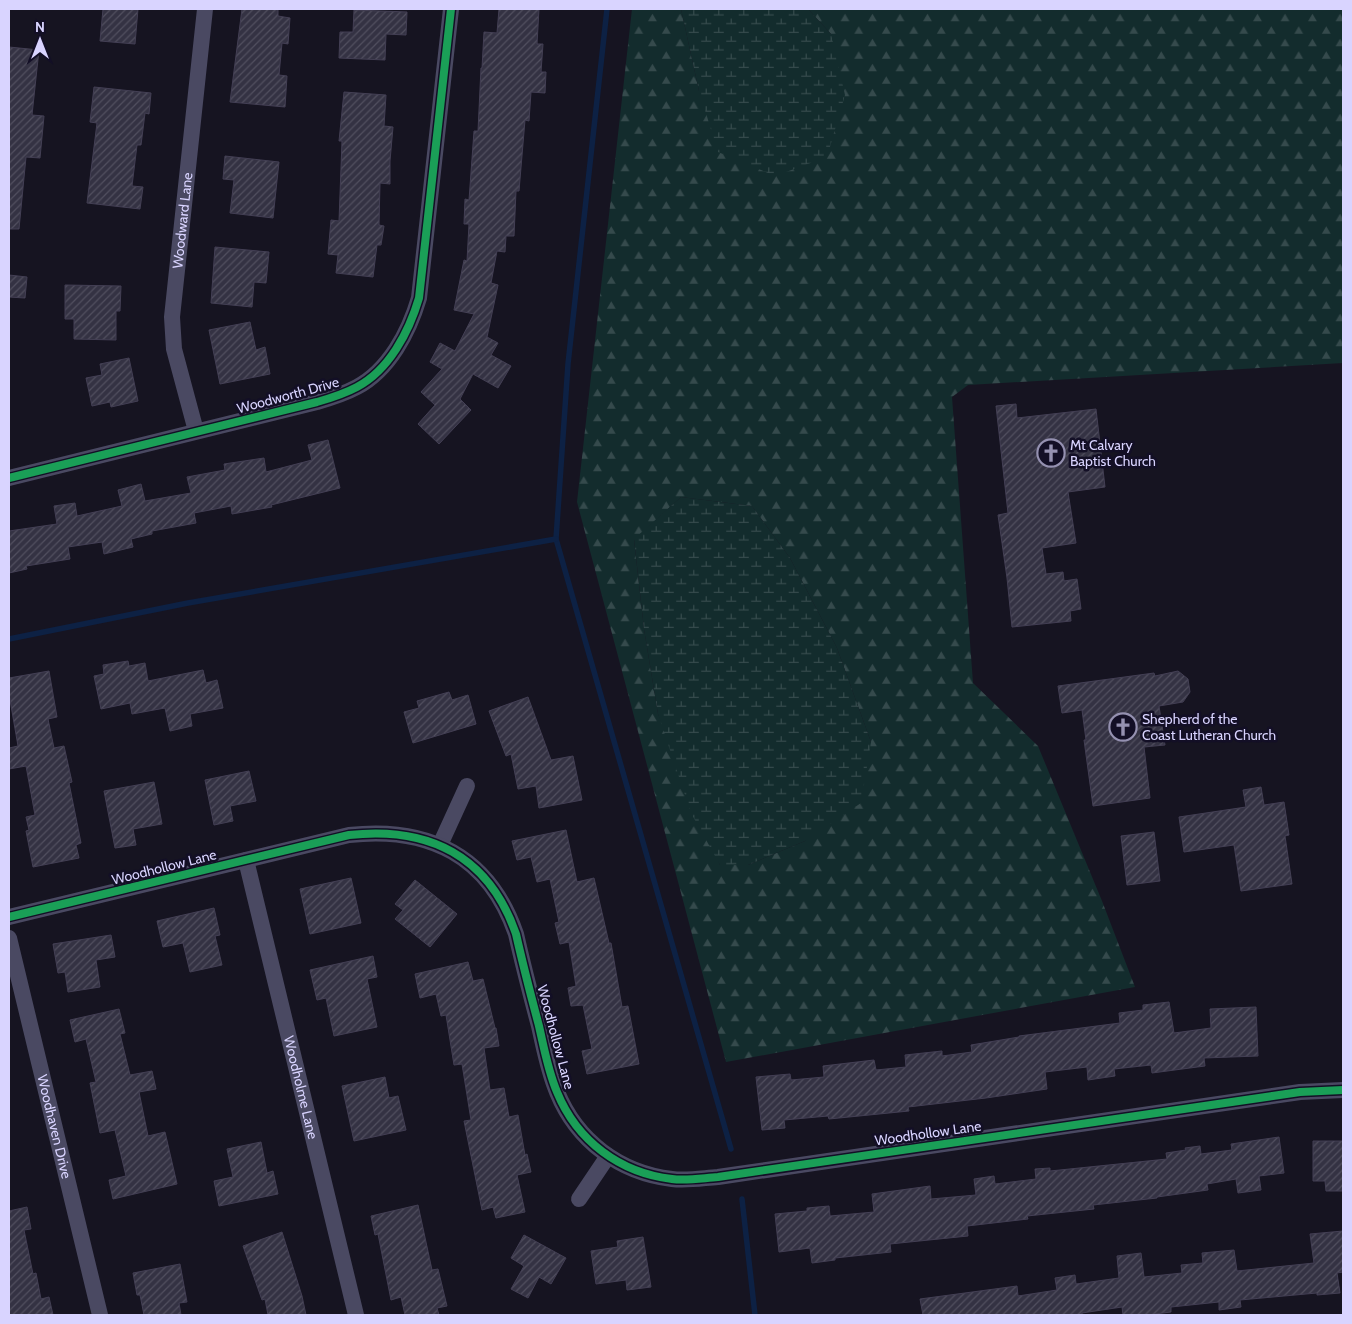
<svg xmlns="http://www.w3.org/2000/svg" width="1352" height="1324" viewBox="0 0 1352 1324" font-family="Cabin,sans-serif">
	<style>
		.forest { fill: url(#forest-firs); fill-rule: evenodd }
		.wetland { fill: url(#wetland-marsh) }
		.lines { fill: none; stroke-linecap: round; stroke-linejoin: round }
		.stream { stroke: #0d2144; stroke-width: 5.5 }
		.building { fill: url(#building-hatch); stroke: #433f54 }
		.minor { stroke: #4a4962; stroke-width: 16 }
		.cycleway-casing { stroke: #130f26; stroke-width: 11 }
		.cycleway { stroke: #1a9f57; stroke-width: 8 }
		.labels { text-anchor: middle; stroke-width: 5; stroke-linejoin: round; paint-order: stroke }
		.street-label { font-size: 14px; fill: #d9d4ff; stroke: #130f26 }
		.poi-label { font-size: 14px; fill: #d9d4ff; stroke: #130f26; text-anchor: start }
	</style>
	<defs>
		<pattern id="forest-firs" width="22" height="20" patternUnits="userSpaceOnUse" patternTransform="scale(1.25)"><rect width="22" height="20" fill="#132c2d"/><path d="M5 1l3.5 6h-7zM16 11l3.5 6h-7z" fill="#354a4c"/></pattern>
		<pattern id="wetland-marsh" width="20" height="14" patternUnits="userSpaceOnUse" patternTransform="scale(1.25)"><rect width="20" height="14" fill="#132c2d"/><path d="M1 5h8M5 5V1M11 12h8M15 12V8" fill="none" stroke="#354a4c"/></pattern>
		<pattern id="building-hatch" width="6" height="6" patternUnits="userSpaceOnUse" patternTransform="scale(1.25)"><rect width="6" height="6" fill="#343243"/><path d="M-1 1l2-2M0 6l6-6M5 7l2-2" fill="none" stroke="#514f5f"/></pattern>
	</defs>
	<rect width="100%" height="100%" fill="#161421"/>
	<path class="forest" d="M 632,9 L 681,9 L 699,91 L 831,34 L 808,9 L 1343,9 L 1343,363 L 968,385 L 952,397 L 973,683 L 1038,746 L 1102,901 L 1135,987 L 726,1062 L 577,502 ZM 681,497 L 752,506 L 790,558 L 837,648 L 871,742 L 805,841 L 748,865 L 720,865 L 658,714 L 644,629 L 634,540 Z"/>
	<g class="wetland">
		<path d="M 681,9 L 808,9 L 831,34 L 845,95 L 827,157 L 775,176 L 718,152 L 699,91 Z"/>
		<path d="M 681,497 L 752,506 L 790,558 L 837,648 L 871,742 L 861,803 L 805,841 L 748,865 L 720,865 L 691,813 L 658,714 L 644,629 L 634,539 Z"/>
	</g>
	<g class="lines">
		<g class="stream">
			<path d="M 607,9 L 568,364 L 556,539 L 731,1149"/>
			<path d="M 9,639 L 188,603 L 556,539"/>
			<path d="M 742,1199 L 755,1315"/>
		</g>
	</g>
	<g class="building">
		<path d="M 103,9 L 138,9 L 135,44 L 100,41 Z"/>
		<path d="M 242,9 L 278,9 L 278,16 L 290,18 L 288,44 L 282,43 L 279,75 L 287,76 L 285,107 L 230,102 Z"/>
		<path d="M 499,9 L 539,9 L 537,44 L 543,44 L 541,72 L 546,72 L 545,93 L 531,92 L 529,121 L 525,120 L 519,191 L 516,191 L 514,236 L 506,236 L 505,252 L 497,251 L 491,283 L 498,285 L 487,337 L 498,343 L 491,355 L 511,366 L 498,388 L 473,374 L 460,399 L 471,410 L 439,444 L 418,424 L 435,405 L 421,392 L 442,369 L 430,362 L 440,343 L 455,351 L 474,314 L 454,310 L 464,260 L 467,261 L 469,224 L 464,224 L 465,199 L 469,200 L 474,131 L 478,131 L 481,68 L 482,68 L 484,32 L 497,33 Z"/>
		<path d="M 354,10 L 407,12 L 406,35 L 386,34 L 385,60 L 339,58 L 340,32 L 353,32 Z"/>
		<path d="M 9,47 L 39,50 L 32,115 L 44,116 L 40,158 L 26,157 L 19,229 L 9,229 Z"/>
		<path d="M 94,87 L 151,93 L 149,114 L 145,113 L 141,145 L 137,145 L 132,186 L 143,187 L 140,209 L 87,203 L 97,123 L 90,122 Z"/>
		<path d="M 344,92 L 386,95 L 384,126 L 393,127 L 390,161 L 390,184 L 380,183 L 379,225 L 384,226 L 381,245 L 377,245 L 373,277 L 336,273 L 338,255 L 328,254 L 331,220 L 339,221 L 342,141 L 339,141 Z"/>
		<path d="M 225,156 L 279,162 L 273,218 L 230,213 L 234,180 L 223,179 Z"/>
		<path d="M 215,247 L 269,252 L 266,283 L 254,282 L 252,307 L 211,303 Z"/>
		<path d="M 9,275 L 27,277 L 25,298 L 9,297 Z"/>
		<path d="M 65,285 L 121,286 L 120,311 L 116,311 L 116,340 L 74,339 L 74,319 L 65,319 Z"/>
		<path d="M 250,322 L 256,350 L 265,347 L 270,374 L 220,384 L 209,330 Z"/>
		<path d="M 129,358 L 138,401 L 111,407 L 110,402 L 92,406 L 86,378 L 102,375 L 100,364 Z"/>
		<path d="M 1016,404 L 1017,418 L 1096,409 L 1105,487 L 1068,492 L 1076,543 L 1042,548 L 1046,574 L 1063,572 L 1064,581 L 1077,579 L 1081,609 L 1070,611 L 1071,621 L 1012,627 L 1007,578 L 998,515 L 1008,513 L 996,406 Z"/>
		<path d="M 328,440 L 340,488 L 271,505 L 272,507 L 232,514 L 231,506 L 194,513 L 196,523 L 152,531 L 152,534 L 131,539 L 133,547 L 104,554 L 102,542 L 68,547 L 70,559 L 26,566 L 27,569 L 9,573 L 9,531 L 57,524 L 54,506 L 75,503 L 77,516 L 122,506 L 118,490 L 141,484 L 145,501 L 191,493 L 187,477 L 225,470 L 224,464 L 264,458 L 266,472 L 312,460 L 308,445 Z"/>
		<path d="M 128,661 L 129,666 L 145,663 L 148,681 L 203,670 L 206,683 L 217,680 L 223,708 L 190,714 L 192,726 L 170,731 L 165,708 L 132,714 L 130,703 L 101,709 L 94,676 L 104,674 L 103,665 Z"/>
		<path d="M 49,671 L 57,717 L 48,719 L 54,748 L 64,746 L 72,782 L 69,783 L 81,843 L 76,845 L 79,858 L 33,867 L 26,831 L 29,830 L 26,817 L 35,815 L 26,766 L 9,769 L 9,748 L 18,746 L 9,694 L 9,678 Z"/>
		<path d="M 1178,671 L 1188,679 L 1190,692 L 1183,702 L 1159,706 L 1165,745 L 1144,747 L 1150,798 L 1093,806 L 1084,740 L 1086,740 L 1082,710 L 1062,713 L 1058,686 L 1154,673 L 1155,676 Z"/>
		<path d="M 449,692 L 452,700 L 468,695 L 476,724 L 413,743 L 404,712 L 419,708 L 417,701 Z"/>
		<path d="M 528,697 L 551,760 L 573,756 L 582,800 L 539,808 L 536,786 L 518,789 L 511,754 L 506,756 L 489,711 Z"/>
		<path d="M 249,771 L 256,801 L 230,806 L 233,821 L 214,825 L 205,780 Z"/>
		<path d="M 154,782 L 162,824 L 133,829 L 136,845 L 115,848 L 104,791 Z"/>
		<path d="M 1261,787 L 1264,805 L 1284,802 L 1289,835 L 1285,836 L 1292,884 L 1241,891 L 1234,845 L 1184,852 L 1179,817 L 1246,807 L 1243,790 Z"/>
		<path d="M 566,830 L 577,882 L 594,878 L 609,943 L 611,943 L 622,1007 L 628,1006 L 639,1064 L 587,1074 L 582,1051 L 592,1049 L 583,1005 L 571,1006 L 568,988 L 576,986 L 569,942 L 560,944 L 555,923 L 559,922 L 550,879 L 537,882 L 531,857 L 517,860 L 512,841 Z"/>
		<path d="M 1154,832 L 1160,881 L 1127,885 L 1121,836 Z"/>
		<path d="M 351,878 L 361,923 L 310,934 L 300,889 Z"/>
		<path d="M 415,880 L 457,914 L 430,947 L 395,919 L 403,910 L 395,904 Z"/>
		<path d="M 214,908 L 220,935 L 215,936 L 222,965 L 190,972 L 183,943 L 163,947 L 157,921 Z"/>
		<path d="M 111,935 L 115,957 L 96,960 L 100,987 L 68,992 L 65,972 L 58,973 L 53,944 Z"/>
		<path d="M 373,956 L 377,977 L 367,979 L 377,1027 L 334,1036 L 326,998 L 317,1000 L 310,970 Z"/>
		<path d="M 468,962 L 473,981 L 483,979 L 495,1028 L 496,1028 L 499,1046 L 484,1048 L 490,1090 L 504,1088 L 509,1117 L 518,1115 L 525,1155 L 527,1154 L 531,1172 L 517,1175 L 525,1212 L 496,1218 L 493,1207 L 482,1210 L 464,1121 L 471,1120 L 462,1064 L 454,1065 L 446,1015 L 441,1016 L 436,994 L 420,998 L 415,974 Z"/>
		<path d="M 1169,1002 L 1174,1033 L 1211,1028 L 1210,1009 L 1256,1007 L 1258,1056 L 1204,1058 L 1205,1066 L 1152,1073 L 1151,1065 L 1114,1069 L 1115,1076 L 1088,1080 L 1087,1067 L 1045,1072 L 1047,1089 L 986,1098 L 908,1107 L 909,1111 L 829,1119 L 828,1116 L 784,1120 L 785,1128 L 762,1130 L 756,1077 L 790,1074 L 791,1080 L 824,1077 L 823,1066 L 874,1060 L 876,1070 L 906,1067 L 905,1055 L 942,1051 L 942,1056 L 972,1052 L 971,1045 L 1019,1037 L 1019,1036 L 1120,1023 L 1119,1013 L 1143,1010 L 1143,1005 Z"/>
		<path d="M 119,1009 L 125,1033 L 120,1034 L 130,1075 L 152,1071 L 156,1089 L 139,1092 L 148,1136 L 165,1132 L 177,1184 L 113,1199 L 109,1180 L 126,1176 L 115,1130 L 100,1133 L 90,1083 L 96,1082 L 86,1039 L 75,1042 L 70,1020 Z"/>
		<path d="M 385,1077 L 389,1098 L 398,1096 L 406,1130 L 354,1141 L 342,1086 Z"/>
		<path d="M 1279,1137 L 1284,1173 L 1259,1176 L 1261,1190 L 1238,1193 L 1236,1179 L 1207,1184 L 1208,1190 L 1157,1197 L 1157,1198 L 1093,1205 L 1094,1209 L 1027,1216 L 1028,1219 L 967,1226 L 968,1236 L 890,1244 L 891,1252 L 835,1258 L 835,1260 L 812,1263 L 810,1248 L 779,1252 L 775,1214 L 807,1211 L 807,1208 L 829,1206 L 830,1216 L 874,1212 L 872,1194 L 930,1186 L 931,1199 L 976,1195 L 974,1179 L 994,1176 L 995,1184 L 1036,1179 L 1035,1169 L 1050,1168 L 1050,1171 L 1167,1159 L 1166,1153 L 1186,1150 L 1185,1148 L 1200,1146 L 1201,1154 L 1232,1150 L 1231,1144 Z"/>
		<path d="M 1313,1141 L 1343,1141 L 1343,1191 L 1326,1191 L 1325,1181 L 1313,1181 Z"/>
		<path d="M 261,1142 L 267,1173 L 273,1171 L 278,1194 L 219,1206 L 214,1181 L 233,1177 L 227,1149 Z"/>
		<path d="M 418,1205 L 432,1270 L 438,1269 L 447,1306 L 437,1308 L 439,1315 L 405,1315 L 401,1297 L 391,1300 L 378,1234 L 375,1235 L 371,1216 Z"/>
		<path d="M 27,1207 L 31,1229 L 24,1230 L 33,1274 L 36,1273 L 41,1299 L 49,1297 L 53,1315 L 9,1315 L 9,1211 Z"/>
		<path d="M 1343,1231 L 1343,1272 L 1337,1273 L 1340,1293 L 1317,1295 L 1317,1293 L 1240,1300 L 1241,1307 L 1219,1310 L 1219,1302 L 1171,1307 L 1171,1312 L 1147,1315 L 1123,1315 L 1122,1307 L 1082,1313 L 1082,1315 L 923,1315 L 920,1299 L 1017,1286 L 1018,1296 L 1057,1290 L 1055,1278 L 1075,1275 L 1076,1284 L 1119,1278 L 1117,1256 L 1141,1253 L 1144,1277 L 1182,1273 L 1181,1265 L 1203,1263 L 1202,1253 L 1234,1250 L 1237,1271 L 1314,1263 L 1310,1234 Z"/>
		<path d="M 282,1232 L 302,1296 L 306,1315 L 268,1315 L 265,1299 L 262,1300 L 243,1246 Z"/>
		<path d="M 524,1235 L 566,1258 L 551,1284 L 539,1277 L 528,1298 L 511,1289 L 524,1266 L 511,1258 Z"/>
		<path d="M 643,1237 L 651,1287 L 627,1290 L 626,1280 L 596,1284 L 591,1251 L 618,1247 L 617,1241 Z"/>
		<path d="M 180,1264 L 187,1302 L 179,1303 L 181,1315 L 144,1315 L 140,1295 L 137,1295 L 133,1273 Z"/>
	</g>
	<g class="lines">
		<g class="minor">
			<path id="s1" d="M 196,431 L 174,349 L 172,317 L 205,9"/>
			<path d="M 9,478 L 317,402 C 331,398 344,394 357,387 C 389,370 409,332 419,298 L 451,9"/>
			<path d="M 440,845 L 467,786"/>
			<path id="s2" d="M 246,860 L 356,1315"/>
			<path d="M 9,917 L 349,835 C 429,826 489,856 516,934 C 523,965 531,996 539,1026 C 544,1048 548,1071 557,1092 C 577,1141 620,1173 672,1179 C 687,1181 703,1178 718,1177 L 1300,1092 L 1343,1090"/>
			<path id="s3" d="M 9,938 L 100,1315"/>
			<path d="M 579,1199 L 608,1156"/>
		</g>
		<g class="cycleway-casing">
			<g id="cycleway">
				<path d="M 9,478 L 317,402 C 331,398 344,394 357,387 C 389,370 409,332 419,298 L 451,9"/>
				<path d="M 9,917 L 349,835 C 429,826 489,856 516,934 C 523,965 531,996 539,1026 C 544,1048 548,1071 557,1092 C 577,1141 620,1173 672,1179 C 687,1181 703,1178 718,1177 L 1300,1092 L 1343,1090"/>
			</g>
		</g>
		<use href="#cycleway" class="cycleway"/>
	</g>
	<defs>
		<g id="church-ring" transform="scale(1.4375)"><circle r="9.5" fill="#130f26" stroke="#9591b1" stroke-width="1.5"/><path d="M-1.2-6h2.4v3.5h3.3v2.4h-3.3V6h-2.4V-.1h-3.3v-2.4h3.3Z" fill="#9591b1"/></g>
	</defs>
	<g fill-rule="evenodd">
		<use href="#church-ring" x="1051" y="453"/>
		<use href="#church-ring" x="1123" y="727"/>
	</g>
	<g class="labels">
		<g class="street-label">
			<text dy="5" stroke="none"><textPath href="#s1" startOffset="214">Woodward Lane</textPath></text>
			<text transform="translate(288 395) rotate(-15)" y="5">Woodworth Drive</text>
			<text transform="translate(164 867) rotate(-14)" y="5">Woodhollow Lane</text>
			<text transform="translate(556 1037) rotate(75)" y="5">Woodhollow Lane</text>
			<text dy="5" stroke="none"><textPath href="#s2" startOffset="234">Woodholme Lane</textPath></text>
			<text dy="5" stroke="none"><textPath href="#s3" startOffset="194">Woodhaven Drive</textPath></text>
			<text transform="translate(928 1133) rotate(-8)" y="5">Woodhollow Lane</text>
		</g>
		<g class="poi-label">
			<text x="1070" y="450">Mt Calvary<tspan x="1070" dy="16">Baptist Church</tspan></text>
			<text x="1142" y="724">Shepherd of the<tspan x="1142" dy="16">Coast Lutheran Church</tspan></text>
		</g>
	</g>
	<rect width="1352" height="1324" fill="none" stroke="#d9d4ff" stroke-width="20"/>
	<g transform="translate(40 40)" stroke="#130f26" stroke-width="4" paint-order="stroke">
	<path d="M0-4L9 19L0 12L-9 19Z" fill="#d9d4ff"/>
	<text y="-8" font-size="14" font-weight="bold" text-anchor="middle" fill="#d9d4ff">N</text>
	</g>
</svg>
